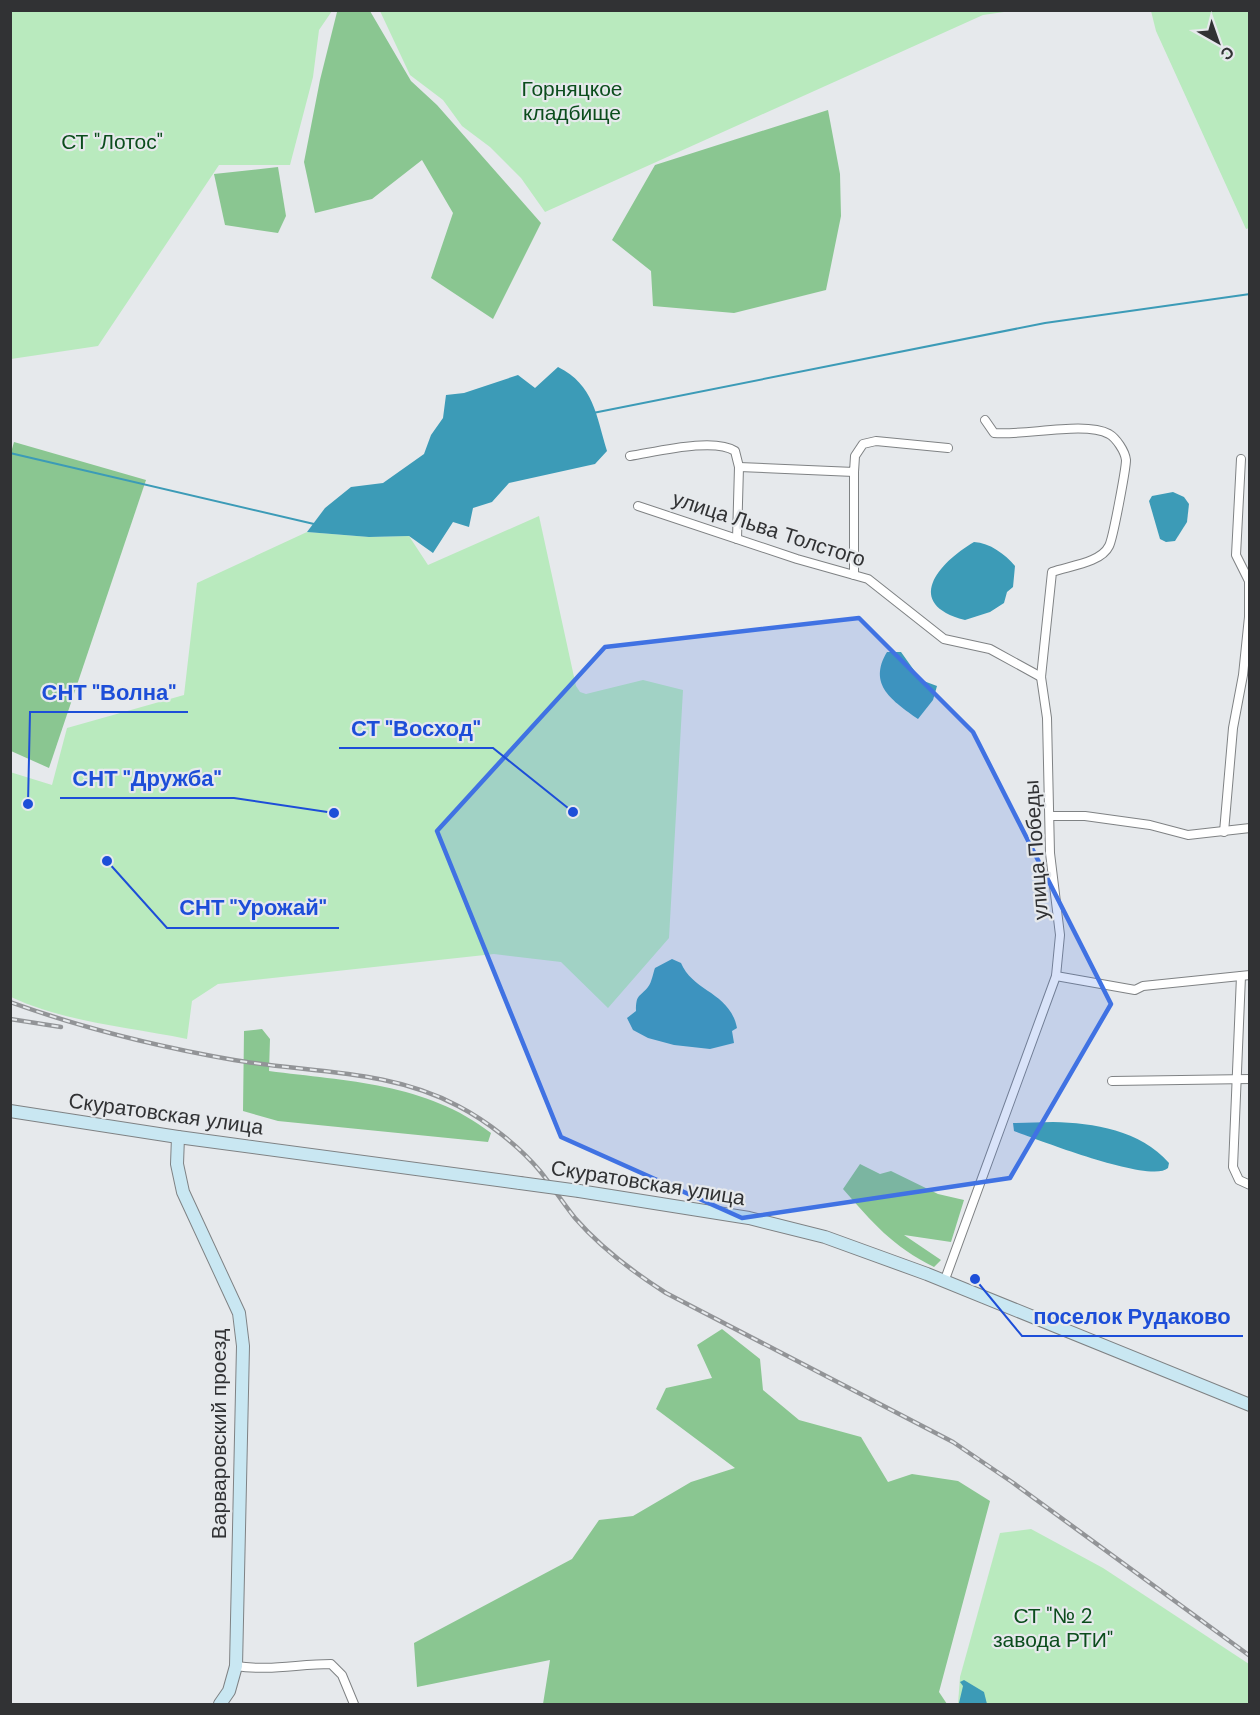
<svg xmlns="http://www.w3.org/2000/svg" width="1260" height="1715" viewBox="0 0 1260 1715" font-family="'DM Sans',sans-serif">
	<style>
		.green { fill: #b9eabe }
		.forest { fill: #8ac691 }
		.water { fill: #3c9bb7 }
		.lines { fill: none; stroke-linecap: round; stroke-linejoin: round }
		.stream { stroke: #3c9bb7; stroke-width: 2 }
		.street-casing { stroke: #7f8284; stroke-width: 10 }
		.secondary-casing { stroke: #7f8284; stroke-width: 14 }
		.street { stroke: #fff; stroke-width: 8 }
		.secondary { stroke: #c9e7f2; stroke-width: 12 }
		.rail-casing { stroke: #929497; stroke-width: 4.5 }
		.rail { stroke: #e6e9ec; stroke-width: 2; stroke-dasharray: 7; stroke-linecap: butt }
		.secondary-bridge-casing { stroke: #7f8284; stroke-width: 14; stroke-linecap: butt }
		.secondary-bridge { stroke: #c9e7f2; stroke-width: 12 }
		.marked { fill: #4072e3; fill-opacity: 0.2; stroke: #4072e3; stroke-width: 4.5; stroke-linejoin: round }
		.labels { text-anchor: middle; stroke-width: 4.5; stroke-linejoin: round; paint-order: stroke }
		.park-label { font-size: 21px; fill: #0b4d1c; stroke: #e6e9ec }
		.street-label { font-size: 21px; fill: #313234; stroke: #e6e9ec }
		.leader { fill: none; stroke: #1d4ed8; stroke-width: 2 }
		.callout-dot { fill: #1d4ed8; stroke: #e6e9ec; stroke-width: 2 }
		.callout-label { font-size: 22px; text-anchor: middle; font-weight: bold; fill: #1d4ed8; stroke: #e6e9ec; stroke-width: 4.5; stroke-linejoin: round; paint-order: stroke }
	</style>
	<rect width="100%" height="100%" fill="#e6e9ec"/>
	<g class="green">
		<path d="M 11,10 L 332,11 L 319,30 L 313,77 L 290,165 L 219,165 L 98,346 L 11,359 Z"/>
		<path d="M 380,11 L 1011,11 L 983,15 L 545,212 L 521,178 L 490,147 L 462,126 L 443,100 L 410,75 Z"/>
		<path d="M 1151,11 L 1249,11 L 1249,228 L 1246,229 L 1156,31 Z"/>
		<path d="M 539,516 L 576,686 L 580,692 L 586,694 L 643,680 L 683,690 L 669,938 L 608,1008 L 561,962 L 494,954 L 218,984 L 192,1001 L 187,1039 C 129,1027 64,1022 11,997 L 10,772 L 52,785 L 67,728 L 184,695 L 197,583 L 307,532 L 369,537 L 409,536 L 428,565 Z"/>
		<path d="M 1031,1529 L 1103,1568 L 1249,1664 L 1249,1704 L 958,1704 L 960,1677 L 1000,1533 Z"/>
	</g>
	<g class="forest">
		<path d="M 370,11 L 411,81 L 437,105 L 541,223 L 493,319 L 431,278 L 453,213 L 422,160 L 372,199 L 315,213 L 304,162 L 320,80 L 337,12 Z"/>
		<path d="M 828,110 L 840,174 L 841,216 L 826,290 L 734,313 L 653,306 L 651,271 L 612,240 L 655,165 Z"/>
		<path d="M 278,167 L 286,216 L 278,233 L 225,225 L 214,174 Z"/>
		<path d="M 14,442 L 146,480 L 49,768 L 11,751 L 10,456 Z"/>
		<path d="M 262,1029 L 270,1039 L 269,1071 C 346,1081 427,1083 491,1133 L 488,1142 L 278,1121 L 243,1111 L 244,1031 Z"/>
		<path d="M 860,1164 L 880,1174 L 891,1171 L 938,1194 L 964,1200 L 951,1242 L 904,1235 L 941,1260 L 934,1267 C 892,1246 873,1223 843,1189 Z"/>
		<path d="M 722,1329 L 760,1359 L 763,1390 L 799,1420 L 861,1437 L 888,1482 L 912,1474 L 958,1481 L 990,1501 L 939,1692 L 947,1704 L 543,1704 L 550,1660 L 417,1687 L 414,1643 L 572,1559 L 599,1520 L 633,1516 L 691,1482 L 735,1468 L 656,1409 L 666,1388 L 712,1378 L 697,1345 Z"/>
	</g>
	<g class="water">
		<path d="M 558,367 C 594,385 596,415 607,451 L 595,464 L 509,483 L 492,502 L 473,508 L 469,527 L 453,522 L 433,553 L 409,536 L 369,537 L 307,532 L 325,508 L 351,487 L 383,483 L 424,454 L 431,435 L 443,418 L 446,395 L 464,393 L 518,375 L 535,388 Z"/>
		<path d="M 1173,492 L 1184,497 L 1189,504 L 1187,522 L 1175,541 L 1166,542 L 1160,539 L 1149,501 L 1152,496 Z"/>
		<path d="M 974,542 C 990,543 1005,554 1015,566 L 1013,587 L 1007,592 L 1004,603 L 990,612 L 965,620 C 903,604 938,563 974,542 Z"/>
		<path d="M 887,652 L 901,652 L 921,680 L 937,686 L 933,700 L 918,719 C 893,701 867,685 887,652 Z"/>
		<path d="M 672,959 L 681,963 C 693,992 730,992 737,1028 L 732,1031 L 734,1043 L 710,1049 L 674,1045 L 648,1038 L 633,1030 L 627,1018 L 636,1011 C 636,994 639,998 648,987 C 652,982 653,973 655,968 Z"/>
		<path d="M 1053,1122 C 1094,1123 1140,1130 1169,1163 L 1168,1168 C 1151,1184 1039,1140 1014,1131 L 1013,1123 Z"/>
		<path d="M 964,1680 L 984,1692 L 987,1704 L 959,1703 L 963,1686 L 960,1682 Z"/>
	</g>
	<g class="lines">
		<g class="stream">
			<path d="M 593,413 L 1045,323 L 1250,294"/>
			<path d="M 10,453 L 314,524"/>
		</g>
		<g class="street-casing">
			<g id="street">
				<path d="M 630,456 C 656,452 714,437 735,451 L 739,467 L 737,539"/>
				<path d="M 739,467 L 854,472 L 855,456 L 863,444 L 876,441 L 948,448"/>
				<path d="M 854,472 L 854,575"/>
				<path d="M 638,506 L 797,559 L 868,579 L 944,639 L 990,649 L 1041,677"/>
				<path d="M 1051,816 L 1085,816 L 1150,825 L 1188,835 L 1250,828"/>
				<path d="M 1224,832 L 1233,728 L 1243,675 L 1249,617 L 1249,581 L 1236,555 L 1241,459"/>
				<path d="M 1056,976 L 1135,990 L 1143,986 L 1250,975"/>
				<path d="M 1241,976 L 1233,1167 L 1239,1180 L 1250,1185"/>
				<path d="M 1112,1081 L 1250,1079"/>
				<path d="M 944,1282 L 1056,976 L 1060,935 L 1050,853 L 1047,718 L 1041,677 L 1052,572 C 1068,566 1101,563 1109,546 C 1113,539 1126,468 1126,460 C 1125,451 1116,438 1109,434 C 1085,421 1024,436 994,433 L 985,420"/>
				<path d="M 236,1666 C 268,1671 299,1664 331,1664 L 342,1675 L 354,1704"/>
			</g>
		</g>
		<g class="secondary-casing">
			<g id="secondary">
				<path d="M 10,1111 L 178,1137 L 520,1183"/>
				<path d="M 178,1137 L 177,1164 L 183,1192 L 239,1313 L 243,1346 L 236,1666 L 229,1691 L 220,1704"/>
				<path d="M 579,1191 L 749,1218 L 825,1237 L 927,1274 L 1250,1405"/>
			</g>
		</g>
		<use href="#street" class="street"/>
		<use href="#secondary" class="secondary"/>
		<g class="rail-casing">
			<g id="rail">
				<path d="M 10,1002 C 82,1028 159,1047 234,1060 C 310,1073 389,1069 458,1106 C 487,1121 519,1146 540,1171 C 552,1186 563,1203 575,1218 C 601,1248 633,1272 666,1293 L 953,1442 L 1012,1482 L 1250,1656"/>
				<path d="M 10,1019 L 61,1027"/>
			</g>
		</g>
		<use href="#rail" class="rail"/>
		<g class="secondary-bridge-casing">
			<path id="secondary-bridge" d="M 520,1183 L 579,1191"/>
		</g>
		<use href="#secondary-bridge" class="secondary-bridge"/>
	</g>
	<path class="marked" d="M 859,618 L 973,732 L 1111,1004 L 1010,1178 L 742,1218 L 561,1137 L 437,831 L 605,647 Z"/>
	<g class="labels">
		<g class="park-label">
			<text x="572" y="96">Горняцкое<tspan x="572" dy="24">кладбище</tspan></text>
			<text x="112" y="149">СТ "Лотос"</text>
			<text x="1053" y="1623">СТ "№ 2<tspan x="1053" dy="24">завода РТИ"</tspan></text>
		</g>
		<g class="street-label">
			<text transform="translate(769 529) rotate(18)" y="7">улица Льва Толстого</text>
			<text transform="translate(1036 850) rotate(-94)" y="7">улица Победы</text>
			<text transform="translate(166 1114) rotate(8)" y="7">Скуратовская улица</text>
			<text transform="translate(648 1183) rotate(9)" y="7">Скуратовская улица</text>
			<text transform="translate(219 1434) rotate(-90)" y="7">Варваровский проезд</text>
		</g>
	</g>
	<path class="leader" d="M28 804L30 712H188M573 812L493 748H339M334 813L234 798H60M107 861L167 928H339M975 1279L1022 1336H1243"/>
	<g class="callout-dot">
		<circle cx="28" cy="804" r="6"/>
		<circle cx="573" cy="812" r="6"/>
		<circle cx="334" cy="813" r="6"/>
		<circle cx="107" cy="861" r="6"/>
		<circle cx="975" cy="1279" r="6"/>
	</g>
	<g class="callout-label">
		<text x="109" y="700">СНТ "Волна"</text>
		<text x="416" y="736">СТ "Восход"</text>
		<text x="147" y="786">СНТ "Дружба"</text>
		<text x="253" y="915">СНТ "Урожай"</text>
		<text x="1132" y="1324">поселок Рудаково</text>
	</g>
	<rect width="1260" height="1715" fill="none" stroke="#313234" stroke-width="24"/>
	<g transform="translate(1218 42) rotate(140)" stroke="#e6e9ec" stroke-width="4.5" paint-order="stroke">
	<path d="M0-4.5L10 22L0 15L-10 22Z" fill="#313234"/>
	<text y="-9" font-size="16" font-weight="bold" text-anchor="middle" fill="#313234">С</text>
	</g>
</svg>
